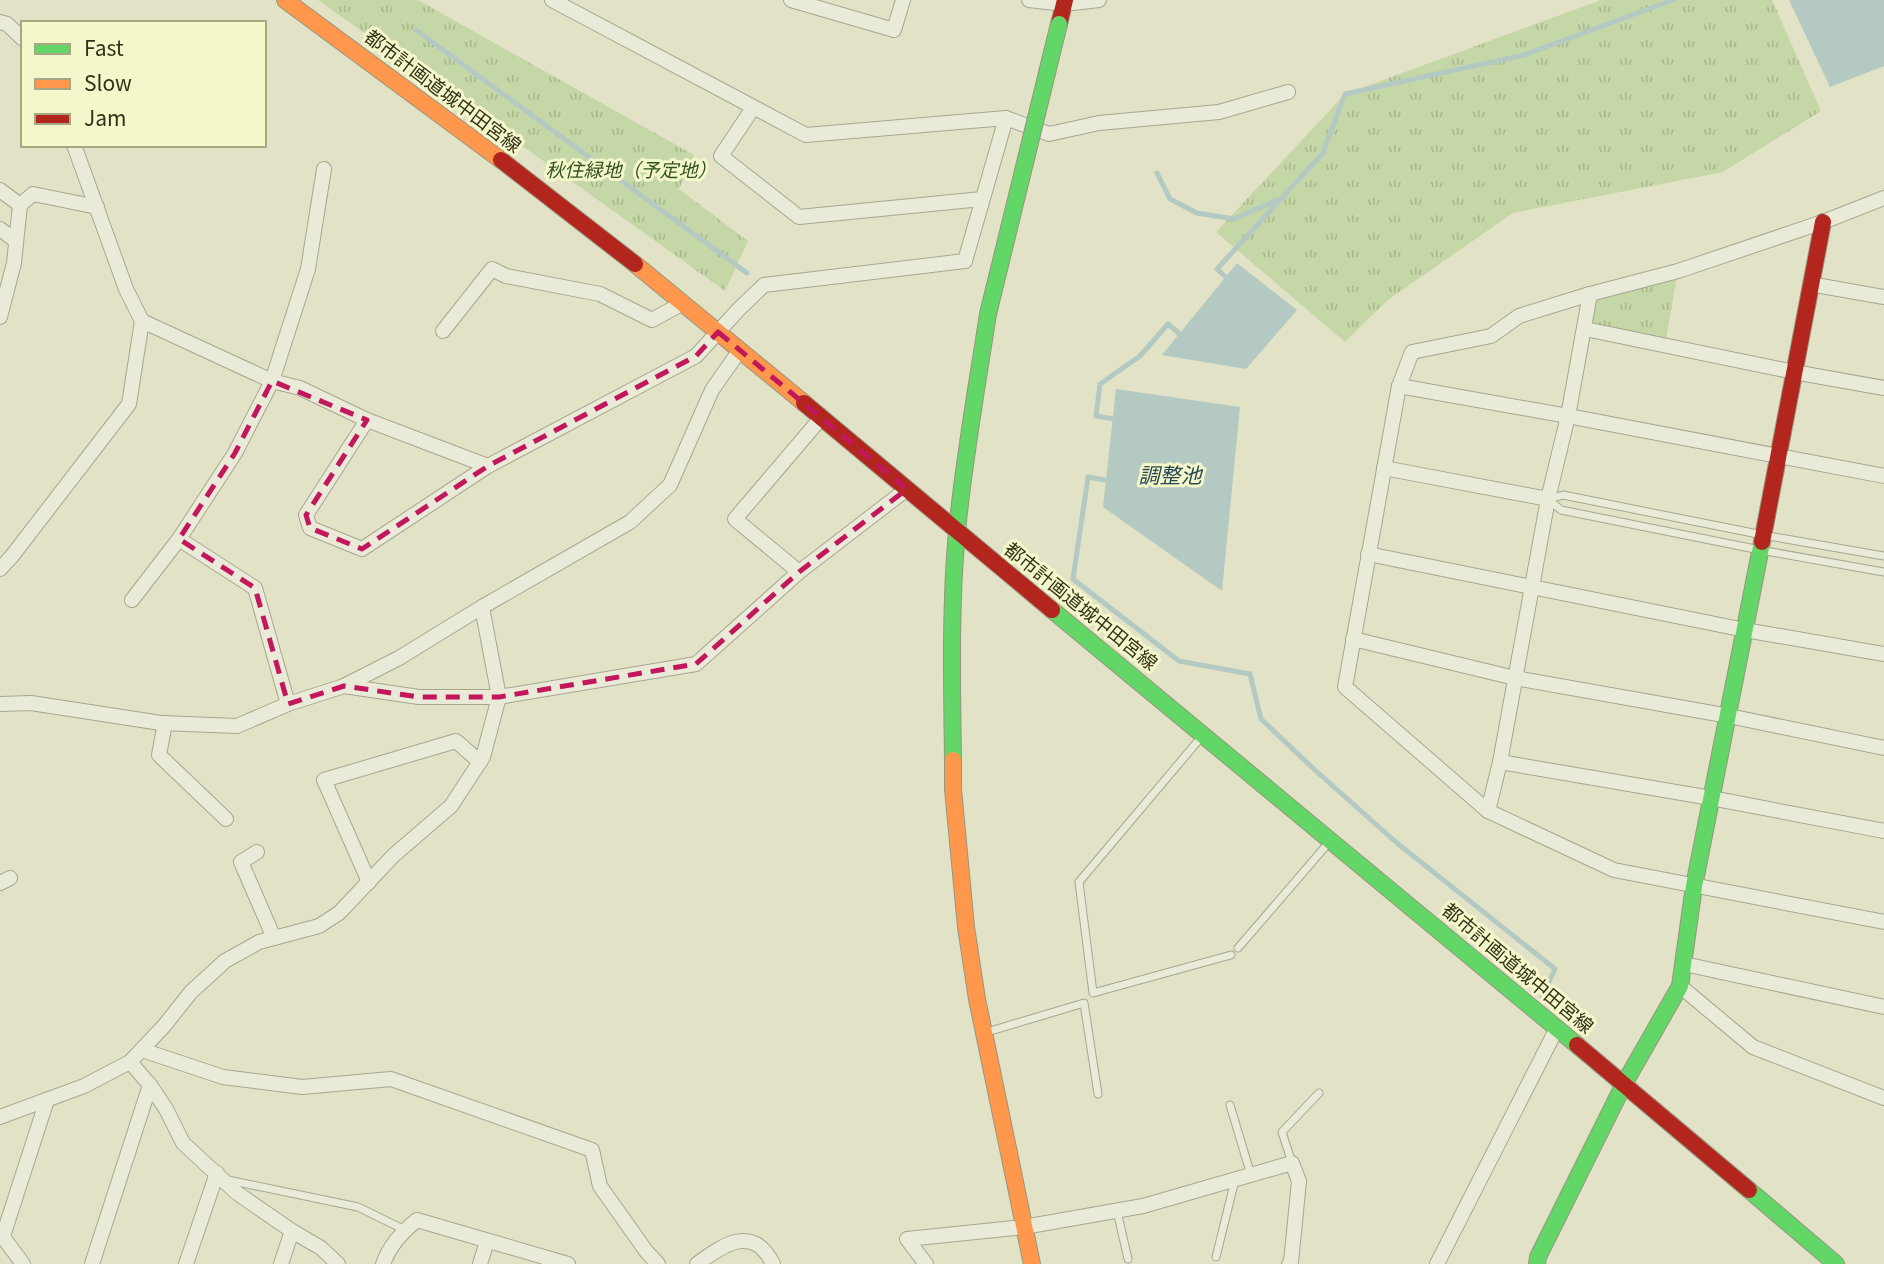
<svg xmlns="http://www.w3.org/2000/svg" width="1884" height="1264" viewBox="0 0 1884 1264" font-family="Georgia,'Noto Sans JP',serif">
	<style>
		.grass { fill: url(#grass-tufts) }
		.water { fill: #b3c9c2 }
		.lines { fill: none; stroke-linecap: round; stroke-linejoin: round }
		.stream { stroke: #b3c9c2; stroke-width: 5 }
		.lane-casing { stroke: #a7a690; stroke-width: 9 }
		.street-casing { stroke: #a7a690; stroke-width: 16 }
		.fast-casing { stroke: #969580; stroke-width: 18 }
		.slow-casing { stroke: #969580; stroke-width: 18 }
		.jam-casing { stroke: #969580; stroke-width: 18 }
		.lane { stroke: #eaead9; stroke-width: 7 }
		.street { stroke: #eaead9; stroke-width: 14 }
		.fast { stroke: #63d668; stroke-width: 16 }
		.slow { stroke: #ff974d; stroke-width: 16 }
		.jam { stroke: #b3261e; stroke-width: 16 }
		.fast-bridge-casing { stroke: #969580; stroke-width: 18; stroke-linecap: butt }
		.fast-bridge { stroke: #63d668; stroke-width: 16 }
		.marked { fill: none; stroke: #c2185b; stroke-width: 5; stroke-dasharray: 14 9; stroke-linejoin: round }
		.labels { text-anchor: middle; stroke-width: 6; stroke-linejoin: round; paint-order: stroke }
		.street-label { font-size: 19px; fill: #35301a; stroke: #f4f7ca }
		.park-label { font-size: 19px; font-style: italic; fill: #33521f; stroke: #f4f7ca }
		.water-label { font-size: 21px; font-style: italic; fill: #284855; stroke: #f4f7ca }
	</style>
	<defs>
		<pattern id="grass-tufts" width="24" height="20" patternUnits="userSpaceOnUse" patternTransform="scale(1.75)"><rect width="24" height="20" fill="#c6d7a7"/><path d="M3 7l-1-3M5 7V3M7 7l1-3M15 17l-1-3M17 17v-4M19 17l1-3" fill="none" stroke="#abb98f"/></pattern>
	</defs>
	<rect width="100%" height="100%" fill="#e2e3c6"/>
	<g class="grass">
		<path d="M 318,0 L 418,0 L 694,155 L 679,189 L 748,241 L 725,291 Z"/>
		<path d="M 1601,0 L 1772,0 L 1821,111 L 1723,172 L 1513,213 L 1388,300 L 1345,342 L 1216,232 L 1345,94 Z"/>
		<path d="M 1678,271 L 1665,345 L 1585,329 L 1590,294 Z"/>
	</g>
	<g class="water">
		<path d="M 1789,0 L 1884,0 L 1884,66 L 1830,87 Z"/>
		<path d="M 1237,263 L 1297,310 L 1246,369 L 1162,355 Z"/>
		<path d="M 1116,389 L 1240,407 L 1222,591 L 1103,507 Z"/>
	</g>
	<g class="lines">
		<g class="stream">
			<path d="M 416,30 L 747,273"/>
			<path d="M 1157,173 L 1170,199 L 1197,213 L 1234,219 L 1277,200"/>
			<path d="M 1229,280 L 1217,269 L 1323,153 L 1345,94 L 1524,55 L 1673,0"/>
			<path d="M 1120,420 L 1096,416 L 1100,384 L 1140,356 L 1168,324 L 1184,338"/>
			<path d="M 1110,481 L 1088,477 L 1073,579 L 1179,661 L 1250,674 L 1261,719 L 1316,771 L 1397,843 L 1555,969 L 1542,997"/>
		</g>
		<g class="lane-casing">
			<g id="lane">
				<path d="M 1549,499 L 1563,495 L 1763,535 L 1884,556"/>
				<path d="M 1549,500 L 1561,510 L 1760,550 L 1884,572"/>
				<path d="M 1203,735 L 1079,882 L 1093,993 L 1231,955"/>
				<path d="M 1238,948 L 1331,840"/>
				<path d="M 987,1032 L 1084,1003 L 1098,1094"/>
				<path d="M 1230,1105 L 1251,1175"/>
				<path d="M 1292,1163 L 1282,1132 L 1319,1093"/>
				<path d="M 228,1180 L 358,1207 L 405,1230"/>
				<path d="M 1117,1211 L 1128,1259"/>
				<path d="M 1216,1257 L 1235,1180"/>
			</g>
		</g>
		<g class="street-casing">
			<g id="street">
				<path d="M 791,0 L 894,30 L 903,0"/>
				<path d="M 1029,0 L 1064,4 L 1099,0"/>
				<path d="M 0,22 L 7,24 L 23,39"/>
				<path d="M 753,108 L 721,156 L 799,217 L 982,199"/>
				<path d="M 1006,118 L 1049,134 L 1099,123 L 1219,112 L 1288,92"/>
				<path d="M 0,190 L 20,205 L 33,194 L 97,207"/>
				<path d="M 1884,198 L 1823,222 L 1678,271 L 1590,294 L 1519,316 L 1491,336 L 1412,352 L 1399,386 L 1345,687 L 1488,811 L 1614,870 L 1884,922"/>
				<path d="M 0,229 L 16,241"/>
				<path d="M 1810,284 L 1884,297"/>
				<path d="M 0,317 L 14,263 L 20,205"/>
				<path d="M 142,321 L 272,381 L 300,388 L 367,420 L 488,466"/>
				<path d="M 1585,329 L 1794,372 L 1884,388"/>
				<path d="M 443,331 L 492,269 L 506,276 L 600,294 L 652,320 L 683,303"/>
				<path d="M 1399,386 L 1568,416 L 1884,476"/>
				<path d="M 367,420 L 306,515 L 310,528 L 362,549 L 488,466 L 696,356 L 739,309 L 764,285 L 965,261 L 1006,118 L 806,135 L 552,0"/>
				<path d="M 1384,468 L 1548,499"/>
				<path d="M 179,539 L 255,588 L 288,704"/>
				<path d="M 1368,554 L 1745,630 L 1884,654"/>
				<path d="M 0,569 L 12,556 L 129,404 L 142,321 L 126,289 L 74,145"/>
				<path d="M 799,572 L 735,519 L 821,418"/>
				<path d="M 132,600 L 179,539 L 235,453 L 272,381 L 308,269 L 324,169"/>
				<path d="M 482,607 L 630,522 L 670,485 L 712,390 L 740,350"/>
				<path d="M 1353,639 L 1515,678 L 1729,716 L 1884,748"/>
				<path d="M 344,686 L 419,697 L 499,697 L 696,664 L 799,572 L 907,489"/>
				<path d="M 0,704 L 31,703 L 161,723 L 237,726 L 288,704 L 344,686 L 399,658 L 482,607 L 499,697 L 483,757 L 451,806 L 394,855 L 339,913 L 319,926 L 259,942 L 225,961 L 191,992 L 164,1026 L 130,1062 L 84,1086 L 0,1117"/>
				<path d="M 165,723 L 159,755 L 226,819"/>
				<path d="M 1500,762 L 1711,798 L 1884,831"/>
				<path d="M 1488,811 L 1500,762 L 1548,499 L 1568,416 L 1590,294"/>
				<path d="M 257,852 L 241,862 L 274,938"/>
				<path d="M 369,882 L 324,780 L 456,741 L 480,762"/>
				<path d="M 0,883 L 10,878"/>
				<path d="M 1684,964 L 1884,1007"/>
				<path d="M 1680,986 L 1753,1047 L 1884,1098"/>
				<path d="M 142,1050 L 223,1077 L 302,1087 L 391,1079 L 592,1150 L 600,1186 L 646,1251 L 658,1264"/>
				<path d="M 130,1062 L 150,1085 L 166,1109 L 183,1143 L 237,1193 L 292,1231 L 321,1248 L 338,1264"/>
				<path d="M 0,1233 L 23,1264"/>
				<path d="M 3,1236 L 47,1100"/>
				<path d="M 92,1264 L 150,1085"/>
				<path d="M 186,1264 L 217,1173"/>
				<path d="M 281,1264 L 292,1231"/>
				<path d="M 383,1264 C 389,1247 403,1231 417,1220 L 568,1264"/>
				<path d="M 480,1264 L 487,1241"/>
				<path d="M 697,1264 C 724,1244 753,1224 773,1264"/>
				<path d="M 926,1264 L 907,1239 L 1024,1227 L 1143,1206 L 1292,1163 L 1299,1181 L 1291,1262 L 1289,1264"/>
				<path d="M 1437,1264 L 1557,1028"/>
			</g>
		</g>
		<g class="fast-casing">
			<g id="fast">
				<path d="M 1052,610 L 1577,1045"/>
				<path d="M 953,760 C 952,684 950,607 957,531 C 964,458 977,386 988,314"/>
				<path d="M 1749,1190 L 1836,1264"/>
				<path d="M 1537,1264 L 1538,1257 L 1624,1084 L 1680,986 L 1694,886 L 1762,542"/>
			</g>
		</g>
		<g class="slow-casing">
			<g id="slow">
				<path d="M 285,0 L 501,160"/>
				<path d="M 635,264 L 804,403"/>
				<path d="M 953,760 L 953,789 L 966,927 L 977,999 L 1032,1264"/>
			</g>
		</g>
		<g class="jam-casing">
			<g id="jam">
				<path d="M 1059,24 L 1065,0"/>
				<path d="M 501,160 L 635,264"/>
				<path d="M 804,403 L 1052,610"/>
				<path d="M 1762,542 L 1823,222"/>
				<path d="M 1577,1045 L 1749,1190"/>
			</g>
		</g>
		<use href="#lane" class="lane"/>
		<use href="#street" class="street"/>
		<use href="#fast" class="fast"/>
		<use href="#slow" class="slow"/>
		<use href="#jam" class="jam"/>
		<g class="fast-bridge-casing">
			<path id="fast-bridge" d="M 988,314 L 1059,24"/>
		</g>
		<use href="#fast-bridge" class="fast-bridge"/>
	</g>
	<path class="marked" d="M 718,332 L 907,489 L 799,572 L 696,664 L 499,697 L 419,697 L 344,686 L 288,704 L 255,588 L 179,539 L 235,453 L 272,381 L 367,420 L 306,515 L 310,528 L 362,549 L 488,466 L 696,356 Z"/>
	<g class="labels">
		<g class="street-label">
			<text transform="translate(443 91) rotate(37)" y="7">都市計画道城中田宮線</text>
			<text transform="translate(1081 606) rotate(39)" y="7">都市計画道城中田宮線</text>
			<text transform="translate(1518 968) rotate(40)" y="7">都市計画道城中田宮線</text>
		</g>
		<g class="park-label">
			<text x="631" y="177">秋住緑地（予定地）</text>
		</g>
		<g class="water-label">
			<text x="1170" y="483">調整池</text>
		</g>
	</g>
	<rect x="21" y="21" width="245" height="126" fill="#f4f7ca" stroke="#a8a784" stroke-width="2"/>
	<rect x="35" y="44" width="35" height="10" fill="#63d668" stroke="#a8a784" stroke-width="2"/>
	<text x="84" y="56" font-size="21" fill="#35301a">Fast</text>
	<rect x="35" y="79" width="35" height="10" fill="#ff974d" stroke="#a8a784" stroke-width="2"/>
	<text x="84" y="91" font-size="21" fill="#35301a">Slow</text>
	<rect x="35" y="114" width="35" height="10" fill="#b3261e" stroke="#a8a784" stroke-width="2"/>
	<text x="84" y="126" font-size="21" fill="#35301a">Jam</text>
</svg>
